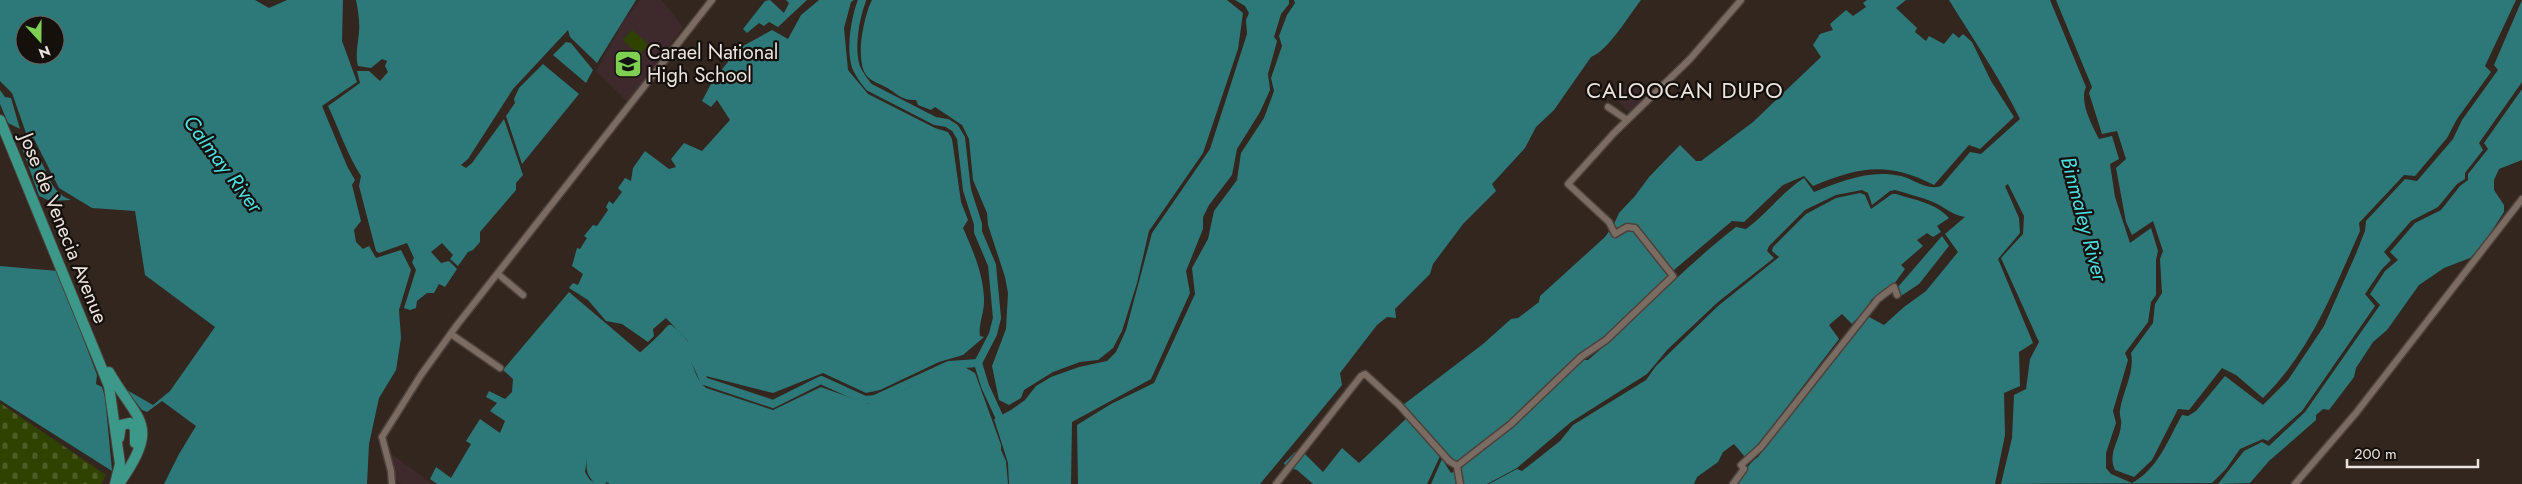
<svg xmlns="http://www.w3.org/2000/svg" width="2522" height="484" viewBox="0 0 2522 484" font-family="Jost,sans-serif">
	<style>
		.education { fill: #3e2a2d }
		.cemetery { fill: url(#cemetery-stones) }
		.pitch { fill: #304200 }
		.water { fill: #2d797a; fill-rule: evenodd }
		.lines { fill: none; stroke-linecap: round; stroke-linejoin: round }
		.river { stroke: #2d797a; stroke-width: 8 }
		.minor-casing { stroke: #4c423b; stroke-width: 9 }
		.highway-casing { stroke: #4c423b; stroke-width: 12 }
		.minor { stroke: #7a6c62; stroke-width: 6 }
		.highway { stroke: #3c9989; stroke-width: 10 }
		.labels { text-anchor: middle; stroke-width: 4.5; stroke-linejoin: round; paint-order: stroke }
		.poi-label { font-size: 20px; fill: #ece4de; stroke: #16100d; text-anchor: start }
		.street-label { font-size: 20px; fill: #ece4de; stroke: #16100d }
		.water-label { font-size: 21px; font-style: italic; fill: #4adee0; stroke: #16100d }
		.quarter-label { font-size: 22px; letter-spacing: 1px; fill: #ece4de; stroke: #16100d }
	</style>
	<defs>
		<pattern id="cemetery-stones" width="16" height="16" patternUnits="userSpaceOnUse" patternTransform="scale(1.25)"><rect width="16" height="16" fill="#304200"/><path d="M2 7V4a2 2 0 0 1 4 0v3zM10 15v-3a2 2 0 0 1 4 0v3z" fill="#4e5d25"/></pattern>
	</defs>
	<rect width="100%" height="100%" fill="#32261e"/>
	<g class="education">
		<path d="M 640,0 L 662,0 L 683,27 L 628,102 L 596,71 L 623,22 Z"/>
		<path d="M 1631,82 L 1646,97 L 1630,113 L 1615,98 Z"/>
		<path d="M 388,455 L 393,455 L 432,484 L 402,484 L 393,478 Z"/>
	</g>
	<path class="cemetery" d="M 0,403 L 106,475 L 101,484 L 0,484 Z"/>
	<path class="pitch" d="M 632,30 L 649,45 L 639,55 L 623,40 Z"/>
	<g class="water">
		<path d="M 0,0 L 255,0 L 269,8 L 287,0 L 343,0 L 342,41 L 357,82 L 322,106 L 347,166 L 355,180 L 352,185 L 361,221 L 354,230 L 356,242 L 363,249 L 369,246 L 376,258 L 401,250 L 411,270 L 399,310 L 401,338 L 396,370 L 379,398 L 369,444 L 367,484 L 164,484 L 179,454 L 196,426 L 162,401 L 147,412 L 142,410 L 125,389 L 153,405 L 170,391 L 215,327 L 145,275 L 135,211 L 92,208 L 59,188 L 34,139 L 26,133 L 12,93 L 0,81 ZM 25,25 L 55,25 L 55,55 L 25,55 Z"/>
		<path d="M 356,0 L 636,0 L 597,63 L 570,37 L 568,30 L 513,89 L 468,159 L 461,165 L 466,168 L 472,163 L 504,119 L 523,175 L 516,183 L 516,190 L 480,232 L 480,242 L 473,250 L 468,252 L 458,266 L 450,259 L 453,255 L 442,243 L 431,252 L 441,263 L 449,261 L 457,269 L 445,287 L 439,284 L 434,293 L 427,293 L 417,301 L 416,308 L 410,310 L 404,308 L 416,270 L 412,262 L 414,258 L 407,243 L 379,253 L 376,251 L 359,186 L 361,176 C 347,154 339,129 328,106 L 360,83 L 357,71 L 369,71 L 380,81 L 388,72 L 385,66 L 387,61 L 382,59 L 371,68 L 358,66 C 355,55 358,44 359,32 C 360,22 358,10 356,0 Z"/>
		<path d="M 770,0 L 784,13 L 789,3 L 786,0 L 807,0 L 778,27 L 769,22 L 764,26 L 759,23 L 747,33 L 743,29 L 765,1 Z"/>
		<path d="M 819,0 L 854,0 L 851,2 L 844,28 L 848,70 L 868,94 L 935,128 L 948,132 L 952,139 L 961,202 L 968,220 L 963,228 C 973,251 983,273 984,298 C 985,312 978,324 980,336 L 984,337 L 963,355 L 939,362 L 880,390 L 866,393 L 823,373 L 773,393 L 706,376 L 687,340 L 666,318 L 653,329 L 654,336 L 648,342 L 622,324 L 606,321 L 588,300 L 569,288 L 573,283 L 578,285 L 583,274 L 572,266 L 577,248 L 580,249 L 587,238 L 584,236 L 593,225 L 597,226 L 608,210 L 606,207 L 609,201 L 613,204 L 622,192 L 618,188 L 625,178 L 631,181 L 633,168 L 645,151 L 669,169 L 676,167 L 671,159 L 684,143 L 702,151 L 730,120 L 717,100 L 711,107 L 702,101 L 712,82 L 716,85 L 722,76 L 720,72 L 731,58 L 727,52 L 728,48 L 734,51 L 772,30 L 788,39 L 801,15 Z"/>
		<path d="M 872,0 L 1227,0 L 1243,13 L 1238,49 L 1203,153 L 1149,231 L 1137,283 L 1122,331 L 1113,348 L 1098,360 L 1080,362 L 1053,372 L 1024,390 L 1021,398 L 1009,405 L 999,400 L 992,366 L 1006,329 L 1008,293 L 1005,277 L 988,225 L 987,213 L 973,180 L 969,139 L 962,125 L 935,107 L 931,110 L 918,105 L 916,100 C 904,101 898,95 889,89 C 883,85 873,82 869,78 C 853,65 864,15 872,0 Z"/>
		<path d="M 1235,0 L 1289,0 L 1289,4 L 1281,14 L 1274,37 L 1277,41 L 1268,74 L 1270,90 L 1260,112 L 1237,149 L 1232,175 L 1209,205 L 1203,217 L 1203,229 L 1186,271 L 1190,293 L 1151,379 L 1072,422 L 1071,484 L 1009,484 L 1008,463 L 994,419 L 1011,410 L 1025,400 L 1036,386 L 1051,377 L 1079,367 L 1107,361 L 1116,352 L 1126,330 L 1152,233 L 1210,149 L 1247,34 L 1246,20 L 1249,13 L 1245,6 Z"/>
		<path d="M 1294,0 L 1641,0 C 1629,15 1609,50 1591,57 L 1554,110 L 1536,127 L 1525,148 L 1492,184 L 1496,191 L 1463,224 L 1433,264 L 1430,274 L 1395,309 L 1396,318 L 1387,317 L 1377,325 L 1340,373 L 1342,385 L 1260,484 L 1078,484 L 1077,425 L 1111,404 L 1154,383 L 1195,294 L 1192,268 L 1208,239 L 1214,211 L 1237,180 L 1241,153 L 1264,118 L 1274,91 L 1271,78 L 1282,46 L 1279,36 L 1287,15 L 1295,3 Z"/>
		<path d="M 1867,0 L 1906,0 L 1896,8 L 1917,28 L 1915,32 L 1926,41 L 1929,36 L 1944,44 L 1953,33 L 1959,38 L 1963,34 L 1972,42 L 1991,81 L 2014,117 L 1980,149 L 1969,145 L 1934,185 C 1887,161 1859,167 1813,186 L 1804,176 L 1783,185 L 1744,222 L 1732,221 L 1668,275 L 1628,317 L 1507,424 L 1456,462 L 1454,462 L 1442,452 L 1427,484 L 1313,484 L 1297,470 L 1286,467 L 1284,463 L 1295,452 L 1299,456 L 1303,452 L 1323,472 L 1342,448 L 1359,463 L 1409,416 L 1403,405 L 1483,344 L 1511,319 L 1518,318 L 1539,302 L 1540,296 L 1605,237 L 1613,226 L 1619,213 L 1635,196 L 1649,177 L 1680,145 L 1696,161 L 1701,161 L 1753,122 L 1821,57 L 1813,45 L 1820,34 L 1833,30 L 1830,24 L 1846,10 L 1853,16 L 1866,7 L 1863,3 Z"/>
		<path d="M 1949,0 L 2050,0 L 2086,87 C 2079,102 2092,125 2099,139 L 2112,136 L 2119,159 L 2110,164 L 2115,197 L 2130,243 L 2151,228 L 2158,251 L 2156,260 L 2156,295 L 2151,302 L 2148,322 L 2125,353 L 2128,360 L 2113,411 L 2116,423 L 2106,453 L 2106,468 L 2111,474 L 2132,483 C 2158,469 2168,440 2182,415 L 2188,416 L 2196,411 L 2225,376 L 2263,405 L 2288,380 L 2324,326 L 2355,256 L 2365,231 L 2366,221 L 2405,179 L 2417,181 L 2453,139 L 2462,120 L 2498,70 L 2494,65 L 2522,0 L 2522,82 L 2479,143 L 2483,150 L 2465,173 L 2465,179 L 2457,184 L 2438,207 L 2411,221 L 2384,252 L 2391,260 L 2382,269 L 2365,294 L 2375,306 L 2302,411 L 2268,441 L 2263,439 L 2240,449 L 2226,469 L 2212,483 L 2001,484 L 2012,438 L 2014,395 L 2026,389 L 2030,359 L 2039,342 L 2001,258 L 2023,234 L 2024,216 L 2008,184 L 2005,186 L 2019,218 L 2020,233 L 1998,259 L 2033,343 L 2019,352 L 2020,386 L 2004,393 L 2005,435 L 1995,484 L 1736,484 C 1745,474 1746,465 1758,457 L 1847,340 L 1869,317 L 1884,325 L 1904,307 L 1926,291 L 1958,252 L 1945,234 L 1965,217 C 1952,215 1945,207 1933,202 C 1921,197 1908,194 1895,190 L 1890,191 L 1872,205 L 1868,193 L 1862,190 L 1836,195 L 1805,210 L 1769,246 L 1767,251 L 1774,258 L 1718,302 L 1668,349 L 1647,374 L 1571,422 L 1517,468 L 1487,484 L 1431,484 L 1442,459 L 1451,473 L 1458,470 L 1584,360 L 1588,360 C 1639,317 1683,268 1736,227 L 1746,229 C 1767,214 1782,192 1804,178 L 1814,192 C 1842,181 1870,169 1901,176 C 1914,179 1926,191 1941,186 L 1970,152 L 1981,154 L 2020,119 C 2000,78 1973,39 1949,0 Z"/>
		<path d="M 2056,0 L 2516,0 L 2485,66 L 2491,72 L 2457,119 L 2447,138 L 2415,176 L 2404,175 L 2359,223 L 2360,231 C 2333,291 2311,351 2263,398 L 2236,375 L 2222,368 L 2189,410 L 2178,409 L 2152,460 L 2134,477 L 2115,470 C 2107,453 2120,441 2121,425 C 2122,420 2119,415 2120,410 C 2123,391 2135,372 2131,353 L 2153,323 L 2155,304 L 2162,293 L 2160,259 L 2163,251 L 2153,221 L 2132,235 L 2126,222 L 2116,168 L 2126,159 L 2117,131 L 2102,134 L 2089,93 L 2092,87 Z"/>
		<path d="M 566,42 L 571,43 L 593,70 L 586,83 L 553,55 Z"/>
		<path d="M 543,64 L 579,94 L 522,164 L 506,116 L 515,103 L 514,99 L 519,88 Z"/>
		<path d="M 2522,89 L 2522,160 L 2499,169 L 2494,180 L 2494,190 L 2504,205 L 2504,212 L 2482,246 L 2470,258 L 2444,268 L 2419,285 L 2387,330 L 2373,342 L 2356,368 L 2354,377 L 2329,410 L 2323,409 L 2316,415 L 2316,420 L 2269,461 L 2250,483 L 2218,484 L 2244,451 L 2262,442 L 2269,446 L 2305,412 L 2380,305 L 2370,294 L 2385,271 L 2398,260 L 2390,252 L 2415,223 L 2441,210 L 2460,186 L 2468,180 L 2468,174 L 2488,149 L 2484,143 Z"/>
		<path d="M 0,90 L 5,97 L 11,98 L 20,129 L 8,123 L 0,104 Z"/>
		<path d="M 25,138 C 29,143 34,148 37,154 C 49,172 49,192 71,200 L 50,201 L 39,196 L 22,148 Z"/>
		<path d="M 1860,193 L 1865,195 L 1871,209 L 1892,194 L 1896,194 C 1915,200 1936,203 1949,218 L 1937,226 L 1941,232 L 1933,237 L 1927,233 L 1917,240 L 1923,246 L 1901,265 L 1905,269 L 1894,284 L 1871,300 L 1870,305 L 1852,324 L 1842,314 L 1829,325 L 1839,339 L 1754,450 L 1745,457 L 1734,444 L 1723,452 L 1718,462 L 1697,477 L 1694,484 L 1489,484 L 1517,469 L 1522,471 L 1560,441 L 1573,425 L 1646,380 L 1656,366 L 1718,306 L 1779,257 L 1772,251 L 1773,247 L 1806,214 L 1836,198 Z"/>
		<path d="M 1942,236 L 1949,246 L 1919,284 L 1901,296 L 1898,287 Z"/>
		<path d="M 0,266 L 58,271 L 97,375 L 96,384 L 102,387 L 105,397 L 112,471 L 0,400 Z"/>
		<path d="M 569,292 L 642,354 L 616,378 L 591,429 L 585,472 L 590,480 L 598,484 L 437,484 L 430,479 L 436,467 L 451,478 L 471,444 L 466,441 L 480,419 L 500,433 L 505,421 L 490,411 L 497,403 L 486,397 L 489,391 L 505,399 L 512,392 L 513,379 L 503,370 Z"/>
		<path d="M 671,333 C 694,345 689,374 706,388 L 773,410 L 821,387 L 868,404 L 906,389 L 947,368 L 961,365 L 975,373 L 1001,445 L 1001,450 L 1006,461 L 1008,484 L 610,484 C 593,476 592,469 593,451 C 597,401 631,362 671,333 Z"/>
	</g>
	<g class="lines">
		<g class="river">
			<path d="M 862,0 C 855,19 850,48 856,67 C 859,74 864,81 869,87 L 935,121 L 947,123 L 955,128 L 961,138 L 967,190 L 978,224 L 978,232 L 992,265 L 997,318 L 993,334 L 978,363 L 985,386 L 1003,425"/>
			<path d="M 602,484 C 588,473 590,468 591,451 C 592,425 603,397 620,377 C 635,360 655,347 670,329 C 687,342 696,361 704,381 L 773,404 L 821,380 L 865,400 L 875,399 L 949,365 L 978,363"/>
		</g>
		<g class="minor-casing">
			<g id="minor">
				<path d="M 1608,107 L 1627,120"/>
				<path d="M 498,274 L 523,295"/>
				<path d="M 451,334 L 500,368"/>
				<path d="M 1457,466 L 1511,424 L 1581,357 L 1606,340 L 1673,276 L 1635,228 L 1627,227 L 1615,234 L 1609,222 L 1568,184 L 1614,133 L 1690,59 L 1741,0"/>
				<path d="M 1457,466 L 1460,484"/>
				<path d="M 392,484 L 391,471 L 382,437 L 421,375 L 457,325 L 712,0"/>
				<path d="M 1276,484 L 1361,376 L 1365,374 L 1399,405 L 1449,461 L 1457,466"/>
				<path d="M 1733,484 L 1744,469 L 1741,465 L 1761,447 L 1878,299 L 1894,287 L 1897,295"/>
				<path d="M 2295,484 L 2356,413 L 2522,199"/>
			</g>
		</g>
		<g class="highway-casing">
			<g id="highway">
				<path d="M 0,120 L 109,386 L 120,464 L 115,484"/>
				<path d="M 109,372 C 139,424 161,423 119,484"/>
				<path d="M 119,438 L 121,425 L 130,423 L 135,428 L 135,443"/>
			</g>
		</g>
		<use href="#minor" class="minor"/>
		<use href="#highway" class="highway"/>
	</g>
	<defs>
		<g id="school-square" transform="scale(1.4375)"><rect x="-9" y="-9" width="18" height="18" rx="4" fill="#7fd052" stroke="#16100d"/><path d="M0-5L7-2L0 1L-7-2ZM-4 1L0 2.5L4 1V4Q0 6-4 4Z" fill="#111"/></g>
	</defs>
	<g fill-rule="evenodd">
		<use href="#school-square" x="628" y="64"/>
	</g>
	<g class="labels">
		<g class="poi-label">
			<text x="647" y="59">Carael National<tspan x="647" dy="23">High School</tspan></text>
		</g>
		<g class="street-label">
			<text transform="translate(64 228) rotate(68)" y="7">Jose de Venecia Avenue</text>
		</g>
		<g class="water-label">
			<text transform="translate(223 164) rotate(53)" y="7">Calmay River</text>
			<text transform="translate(2084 219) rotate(75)" y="7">Binmaley River</text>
		</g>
		<g class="quarter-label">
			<text x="1685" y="98">CALOOCAN DUPO</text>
		</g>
	</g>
	<g transform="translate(40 40) rotate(159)"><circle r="24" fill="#16100d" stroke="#6c6561"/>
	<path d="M0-4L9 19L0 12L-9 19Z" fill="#7fd052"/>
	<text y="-8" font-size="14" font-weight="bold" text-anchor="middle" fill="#ece4de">N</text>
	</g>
	<path d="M2347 459v8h131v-8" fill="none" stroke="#ece4de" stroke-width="2.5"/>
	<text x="2354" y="459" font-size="15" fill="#ece4de" stroke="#16100d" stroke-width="4" paint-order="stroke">200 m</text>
</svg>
